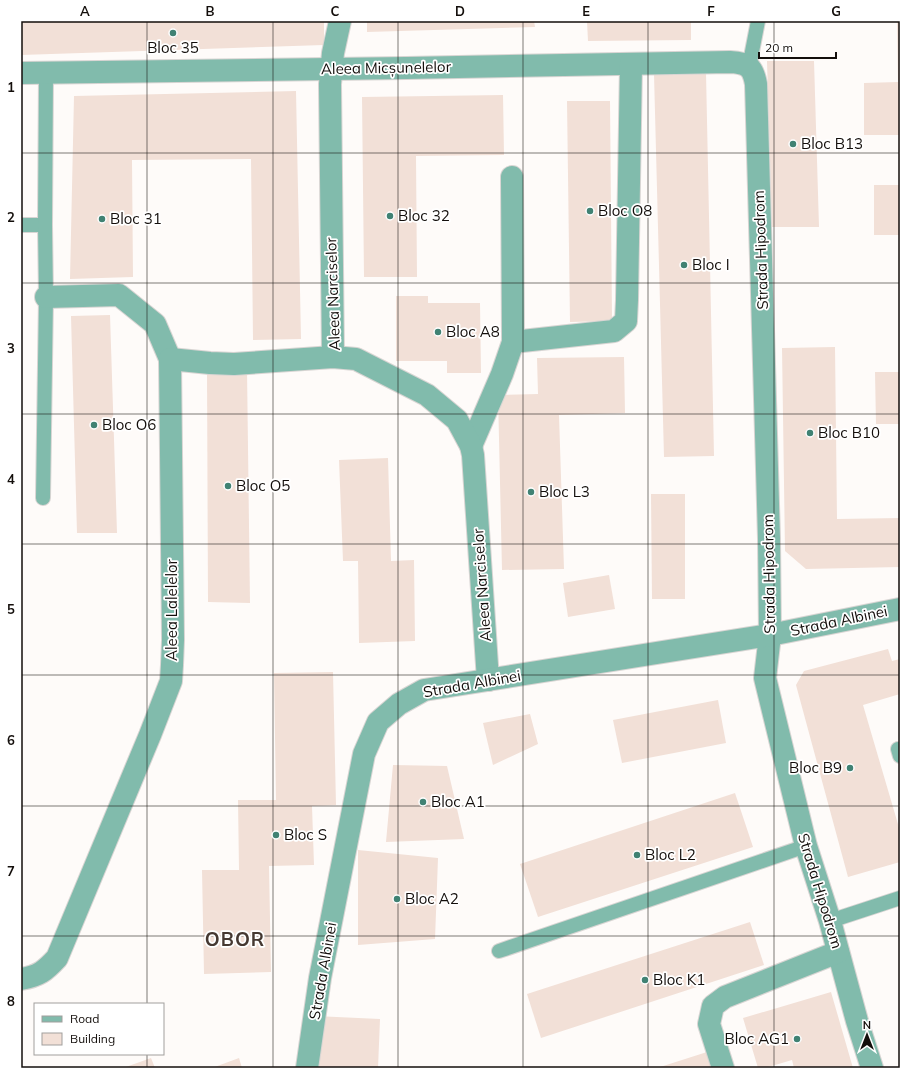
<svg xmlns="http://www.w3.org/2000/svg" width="921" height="1089" viewBox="0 0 921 1089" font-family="Mulish,sans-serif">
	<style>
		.building { fill: #f2e0d7 }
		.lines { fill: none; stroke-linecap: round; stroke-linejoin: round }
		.lane-casing { stroke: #d8d5d3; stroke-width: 16 }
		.street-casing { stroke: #d8d5d3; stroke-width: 24 }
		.lane { stroke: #81bbac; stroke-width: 14 }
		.street { stroke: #81bbac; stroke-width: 22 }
		.grid { fill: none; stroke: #130e0b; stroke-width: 1; stroke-opacity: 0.55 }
		.poi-dot { fill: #408273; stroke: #fff; stroke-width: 1.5 }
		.labels { text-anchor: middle; stroke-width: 3.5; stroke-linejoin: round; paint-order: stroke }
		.poi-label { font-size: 15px; fill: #130e0b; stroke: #fff; text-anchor: start }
		.street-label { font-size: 15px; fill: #130e0b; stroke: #fff }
		.district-label { font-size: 19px; font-weight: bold; letter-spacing: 1px; fill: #453831; stroke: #fff }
		.neatline { fill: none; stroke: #130e0b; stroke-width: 1.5 }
		.grid-label { font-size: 13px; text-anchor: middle; font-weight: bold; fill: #130e0b }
	</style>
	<rect width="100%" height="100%" fill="#fefbf9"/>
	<g class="building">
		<path d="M 21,21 L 324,21 L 324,45 L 21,55 Z"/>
		<path d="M 367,21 L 534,21 L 535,27 L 367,32 Z"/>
		<path d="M 587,21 L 691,21 L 691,40 L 588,41 Z"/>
		<path d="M 897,21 L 900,21 L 900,135 L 864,135 L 864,83 L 898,82 Z"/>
		<path d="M 767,61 L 814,61 L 819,227 L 772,227 Z"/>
		<path d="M 706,73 L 714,456 L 664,457 L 654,74 Z"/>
		<path d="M 296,91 L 301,339 L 253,340 L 251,159 L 132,160 L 133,277 L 70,279 L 74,96 Z"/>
		<path d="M 503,95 L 504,155 L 416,156 L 417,277 L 364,277 L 362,97 Z"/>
		<path d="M 567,101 L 610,101 L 612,321 L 570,322 Z"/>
		<rect x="874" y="185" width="26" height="50"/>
		<path d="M 396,296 L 428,296 L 428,303 L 480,303 L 481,373 L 447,373 L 447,361 L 396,361 Z"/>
		<path d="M 110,315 L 117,533 L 77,533 L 71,316 Z"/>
		<path d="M 835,347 L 837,519 L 900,518 L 900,567 L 806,569 L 785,551 L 782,348 Z"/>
		<path d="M 624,357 L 625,413 L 559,415 L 564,569 L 502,570 L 498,395 L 538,394 L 537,358 Z"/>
		<path d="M 207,370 L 247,370 L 250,603 L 208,602 Z"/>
		<path d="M 875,372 L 900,372 L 900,424 L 876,424 Z"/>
		<path d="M 388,458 L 391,561 L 414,560 L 415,641 L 359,643 L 358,561 L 343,561 L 339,460 Z"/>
		<path d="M 651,494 L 685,494 L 685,599 L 652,599 Z"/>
		<path d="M 609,575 L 615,609 L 568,617 L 563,583 Z"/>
		<path d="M 888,649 L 892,661 L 900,659 L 900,694 L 863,705 L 900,831 L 900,862 L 848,877 L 796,685 L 804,671 Z"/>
		<path d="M 333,672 L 336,805 L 312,806 L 314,865 L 269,866 L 271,972 L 204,974 L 202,870 L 239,870 L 238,800 L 276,800 L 274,673 Z"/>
		<path d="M 718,700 L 726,743 L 622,763 L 613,720 Z"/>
		<path d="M 530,714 L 538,744 L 493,765 L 483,723 Z"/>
		<path d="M 393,765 L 447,766 L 464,839 L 386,842 Z"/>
		<path d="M 735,793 L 753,847 L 538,917 L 520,864 Z"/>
		<path d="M 358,850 L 438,858 L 435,939 L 358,945 Z"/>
		<path d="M 750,922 L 764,965 L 541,1038 L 527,994 Z"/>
		<path d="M 831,992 L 853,1068 L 794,1068 L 792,1060 L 765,1068 L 758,1068 L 743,1018 Z"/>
		<path d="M 315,1016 L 380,1019 L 378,1068 L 318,1068 Z"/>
		<path d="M 707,1052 L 712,1068 L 657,1068 Z"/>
		<path d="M 151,1058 L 155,1068 L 123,1068 Z"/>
		<path d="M 239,1058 L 242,1068 L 212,1068 Z"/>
	</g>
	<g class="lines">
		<g class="lane-casing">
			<g id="lane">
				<path d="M 749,67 L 758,21"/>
				<path d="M 21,225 L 45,225"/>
				<path d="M 43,498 L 46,297 L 45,225 L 46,72"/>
				<path d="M 898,749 L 900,756"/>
				<path d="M 830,921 L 900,898"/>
				<path d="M 499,951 L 806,846"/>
			</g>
		</g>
		<g class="street-casing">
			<g id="street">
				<path d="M 21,73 L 406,68 L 730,62 C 748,63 753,67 756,84 L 769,539 L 770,635 L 765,678 L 806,846 L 830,921 L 857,1021 L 872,1068"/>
				<path d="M 46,297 L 119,295 L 155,324 L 170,359"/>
				<path d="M 513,342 L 614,331 L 626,321 L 627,300 L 631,64"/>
				<path d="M 333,357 L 330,84 L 333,53 L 340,21"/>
				<path d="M 471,446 L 502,374 L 513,342 L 512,177"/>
				<path d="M 21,979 C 39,976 45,971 57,958 L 150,735 L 171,681 L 172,665 L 173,640 L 170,359 L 210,363 L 234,364 L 333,357 L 356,359 L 427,395 L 457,420 L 471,446 L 473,455 L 488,680"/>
				<path d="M 307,1068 L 320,978 L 364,754 L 378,722 L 399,704 L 424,690 L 770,635 L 900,609"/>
				<path d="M 723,1068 L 709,1024 L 713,1006 L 725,997 L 838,952"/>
			</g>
		</g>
		<use href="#lane" class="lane"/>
		<use href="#street" class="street"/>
	</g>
	<path class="grid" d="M 147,21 L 147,1004M 273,21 L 273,1068M 398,21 L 398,1068M 523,21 L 523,1068M 648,21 L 648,1068M 774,21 L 774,1068M 21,153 L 900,153M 21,283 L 900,283M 21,414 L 900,414M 21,544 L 900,544M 21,675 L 900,675M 21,806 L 900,806M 21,936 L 900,936M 147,1054 L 147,1068"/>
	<g class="poi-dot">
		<circle cx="173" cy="33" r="4"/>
		<circle cx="793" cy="144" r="4"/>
		<circle cx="590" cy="211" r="4"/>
		<circle cx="390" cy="216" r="4"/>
		<circle cx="102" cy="219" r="4"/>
		<circle cx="684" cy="265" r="4"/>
		<circle cx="438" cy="332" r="4"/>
		<circle cx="94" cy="425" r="4"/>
		<circle cx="810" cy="433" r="4"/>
		<circle cx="228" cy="486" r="4"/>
		<circle cx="531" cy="492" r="4"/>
		<circle cx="850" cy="768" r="4"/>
		<circle cx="423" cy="802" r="4"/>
		<circle cx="276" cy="835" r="4"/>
		<circle cx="637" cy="855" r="4"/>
		<circle cx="397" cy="899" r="4"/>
		<circle cx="645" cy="980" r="4"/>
		<circle cx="797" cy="1039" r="4"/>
	</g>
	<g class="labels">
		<g class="poi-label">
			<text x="173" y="53" text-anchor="middle">Bloc 35</text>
			<text x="801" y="149">Bloc B13</text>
			<text x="598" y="216">Bloc O8</text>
			<text x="398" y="221">Bloc 32</text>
			<text x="110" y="224">Bloc 31</text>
			<text x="692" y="270">Bloc I</text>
			<text x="446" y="337">Bloc A8</text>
			<text x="102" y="430">Bloc O6</text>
			<text x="818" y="438">Bloc B10</text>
			<text x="236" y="491">Bloc O5</text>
			<text x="539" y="497">Bloc L3</text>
			<text x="842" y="773" text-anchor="end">Bloc B9</text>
			<text x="431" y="807">Bloc A1</text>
			<text x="284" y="840">Bloc S</text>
			<text x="645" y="860">Bloc L2</text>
			<text x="405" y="904">Bloc A2</text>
			<text x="653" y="985">Bloc K1</text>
			<text x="789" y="1044" text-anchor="end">Bloc AG1</text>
		</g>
		<g class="street-label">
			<text transform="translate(386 68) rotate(-1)" y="5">Aleea Micșunelelor</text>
			<text transform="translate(761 250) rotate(-92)" y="5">Strada Hipodrom</text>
			<text transform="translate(333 294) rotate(-92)" y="5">Aleea Narciselor</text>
			<text transform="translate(769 574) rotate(-91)" y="5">Strada Hipodrom</text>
			<text transform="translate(482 585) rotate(-94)" y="5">Aleea Narciselor</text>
			<text transform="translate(172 610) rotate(-90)" y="5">Aleea Lalelelor</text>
			<text transform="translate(839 621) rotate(-12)" y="5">Strada Albinei</text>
			<text transform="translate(472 684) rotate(-10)" y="5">Strada Albinei</text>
			<text transform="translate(820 891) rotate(73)" y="5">Strada Hipodrom</text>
			<text transform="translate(323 971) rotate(-80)" y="5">Strada Albinei</text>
		</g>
		<g class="district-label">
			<text x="235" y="946">OBOR</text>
		</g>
	</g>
	<rect width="921" height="1089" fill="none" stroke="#ffffff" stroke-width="44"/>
	<rect x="34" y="1003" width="130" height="52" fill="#ffffff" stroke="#a19f9d"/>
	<rect x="42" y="1016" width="20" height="6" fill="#81bbac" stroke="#a19f9d"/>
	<text x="70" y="1023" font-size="12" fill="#130e0b">Road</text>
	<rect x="42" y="1033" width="20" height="12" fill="#f2e0d7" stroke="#a19f9d"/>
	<text x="70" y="1043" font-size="12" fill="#130e0b">Building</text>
	<g transform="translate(867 1035)" stroke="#ffffff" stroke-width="3" paint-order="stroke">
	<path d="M0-3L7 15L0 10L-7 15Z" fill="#130e0b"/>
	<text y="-6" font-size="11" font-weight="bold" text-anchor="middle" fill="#130e0b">N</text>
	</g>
	<path d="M759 52v6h77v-6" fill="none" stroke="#130e0b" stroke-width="2"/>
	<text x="765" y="52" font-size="12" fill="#130e0b" stroke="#ffffff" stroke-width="3" paint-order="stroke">20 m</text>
	<rect x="22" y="22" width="877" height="1045" class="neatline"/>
	<g class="grid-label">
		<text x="85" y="16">A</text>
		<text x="210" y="16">B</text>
		<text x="335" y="16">C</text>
		<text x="460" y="16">D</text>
		<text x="586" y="16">E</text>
		<text x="711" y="16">F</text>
		<text x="836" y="16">G</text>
		<text x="11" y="92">1</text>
		<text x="11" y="222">2</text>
		<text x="11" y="353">3</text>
		<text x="11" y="484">4</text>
		<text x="11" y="614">5</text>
		<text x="11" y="745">6</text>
		<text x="11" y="876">7</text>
		<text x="11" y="1006">8</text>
	</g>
</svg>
